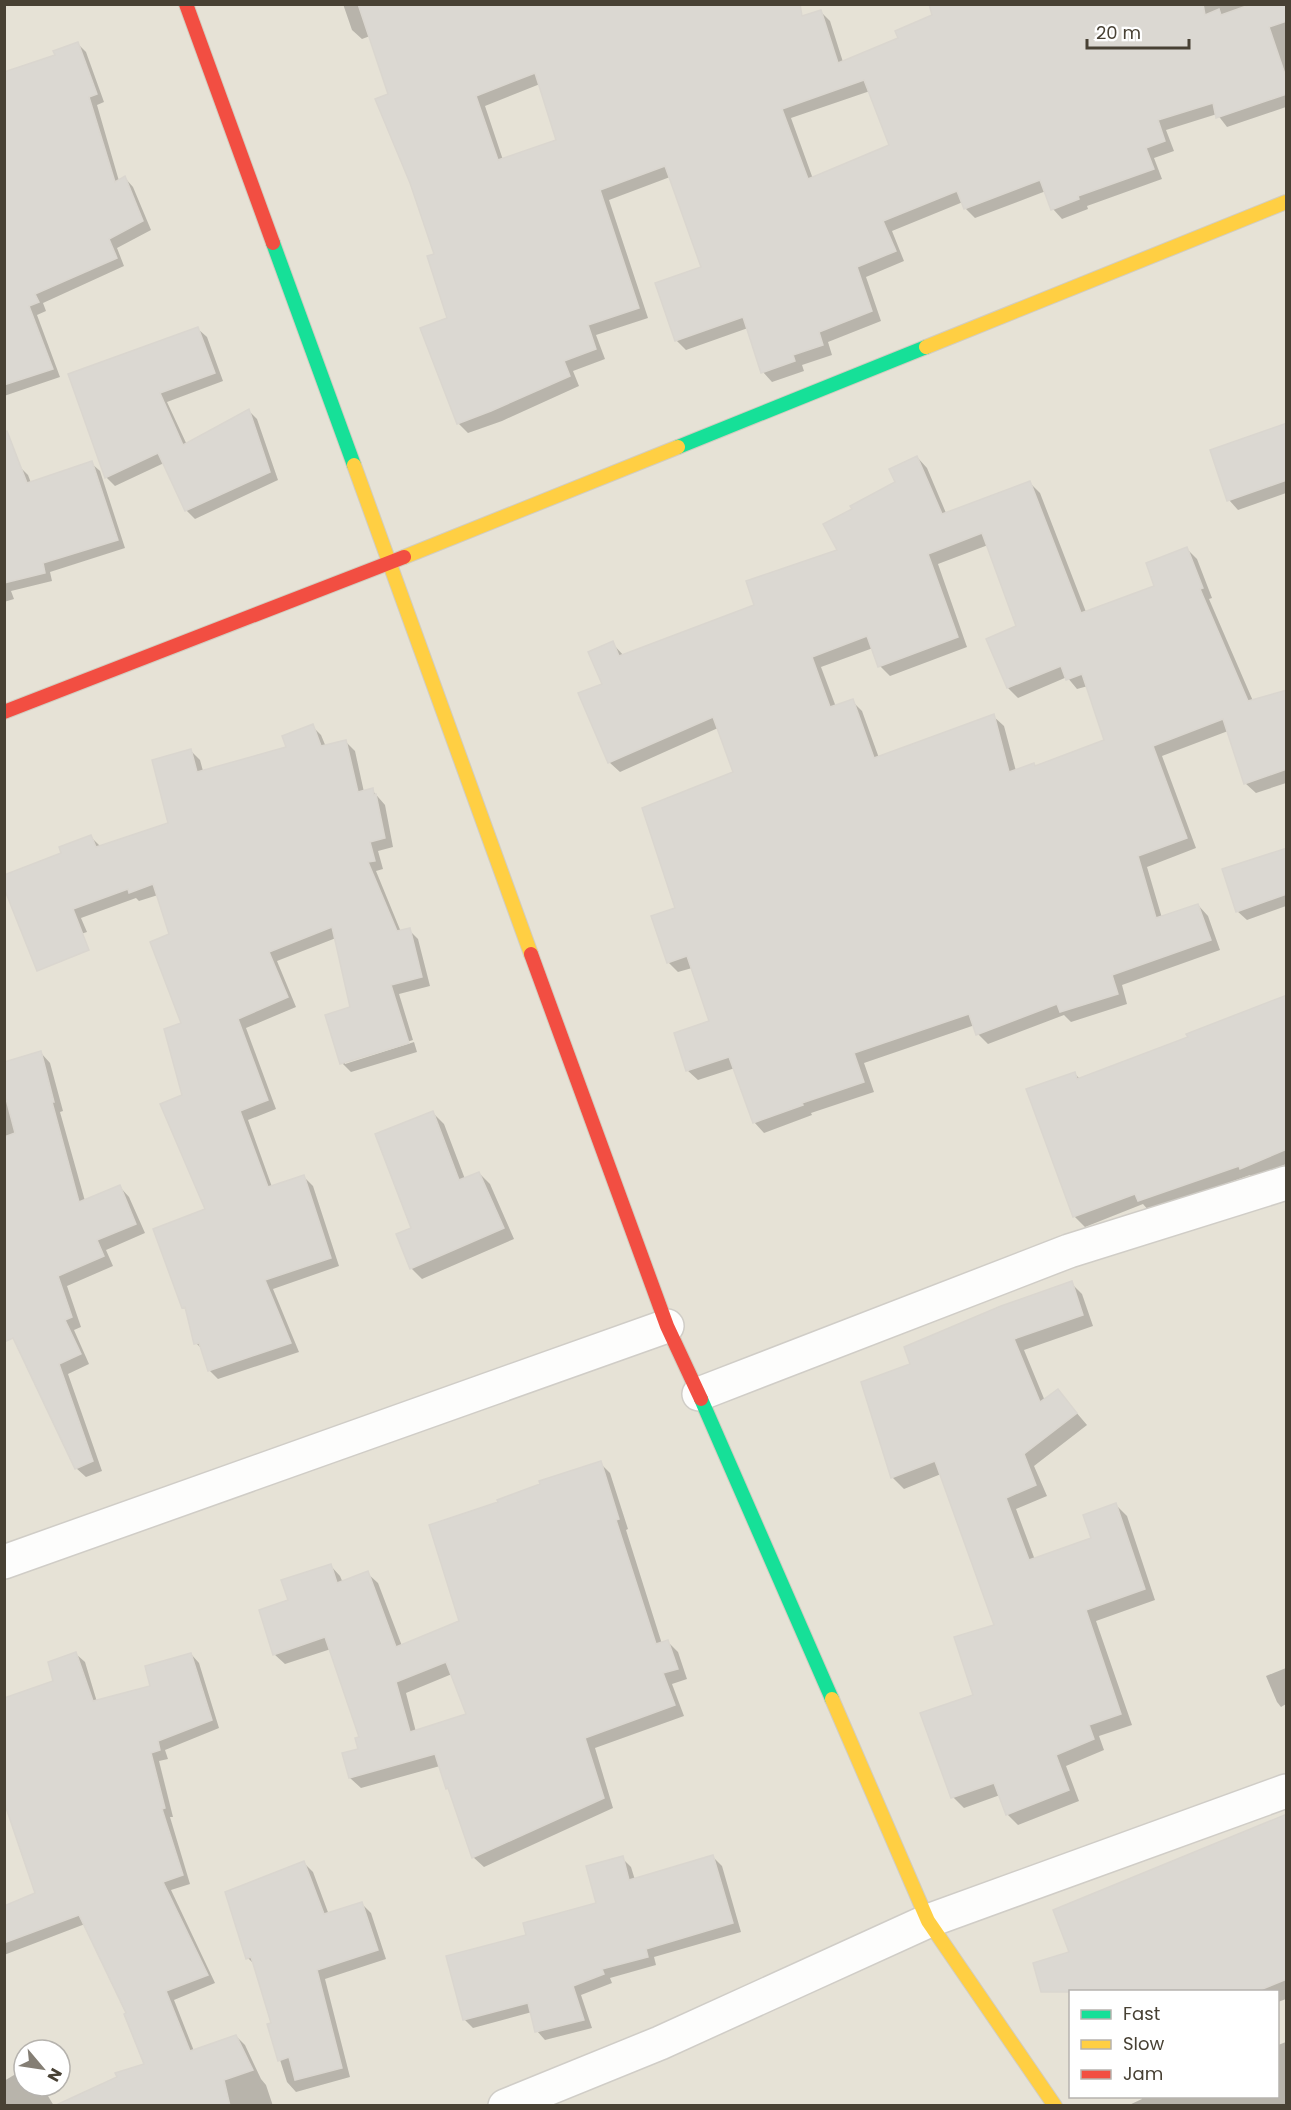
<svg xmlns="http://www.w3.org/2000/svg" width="1291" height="2110" viewBox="0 0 1291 2110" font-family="Poppins,sans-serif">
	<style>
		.residential { fill: #e6e2d6; fill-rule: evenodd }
		.shadow { fill: #0003; fill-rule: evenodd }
		.building { fill: #dbd8d2; stroke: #dad6cf; stroke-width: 1.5; fill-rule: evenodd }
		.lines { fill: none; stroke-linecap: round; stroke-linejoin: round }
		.street-casing { stroke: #d0cdc7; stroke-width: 36 }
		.fast-casing { stroke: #d2cdc0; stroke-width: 16 }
		.slow-casing { stroke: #d2cdc0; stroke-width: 16 }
		.jam-casing { stroke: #d2cdc0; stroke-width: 16 }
		.street { stroke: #fdfdfc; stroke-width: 33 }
		.fast { stroke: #16e098; stroke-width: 14 }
		.slow { stroke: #ffcf43; stroke-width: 14 }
		.jam { stroke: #f24e42; stroke-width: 14 }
	</style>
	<rect width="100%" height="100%" fill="#f2f0ea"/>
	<path class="residential" d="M 5,5 L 1286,5 L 1286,2105 L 5,2106 ZM 1070,1992 L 1278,1992 L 1278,2096 L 1070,2096 ZM 24,2050 L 60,2050 L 60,2086 L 24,2086 Z"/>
	<g class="shadow">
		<path d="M 343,4 L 751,4 L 760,32 L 820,11 L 830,21 L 843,62 L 1183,4 L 1286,4 L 1286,107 L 1227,127 L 1217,114 L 1166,130 L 1174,151 L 1154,158 L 1162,179 L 1087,206 L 1088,209 L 1062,219 L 1053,209 L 1046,191 L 975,218 L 966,209 L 963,202 L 892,231 L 904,261 L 866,277 L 881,321 L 828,342 L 832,355 L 802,365 L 804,371 L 772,382 L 763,372 L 748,328 L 686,350 L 676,340 L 703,268 L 670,177 L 609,200 L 648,318 L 596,335 L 605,359 L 573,371 L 579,386 L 502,421 L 468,433 L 458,423 L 448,318 L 436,255 L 390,94 L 370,36 L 362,39 L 352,30 ZM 540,84 L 557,141 L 503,160 L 485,106 ZM 870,91 L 891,146 L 813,179 L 791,118 Z"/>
		<path d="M 78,44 L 86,52 L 104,102 L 97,105 L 119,181 L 125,178 L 133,187 L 151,230 L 117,248 L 124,266 L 43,303 L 46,311 L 37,315 L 60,377 L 4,396 L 4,74 L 57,56 Z"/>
		<path d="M 198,329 L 207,337 L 223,381 L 167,402 L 187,445 L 249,411 L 257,419 L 278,480 L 195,519 L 186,510 L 164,463 L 115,486 L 106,477 Z"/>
		<path d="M 1286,424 L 1286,493 L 1238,510 L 1229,500 Z"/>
		<path d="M 917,457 L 927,468 L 946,513 L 1030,483 L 1040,493 L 1086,612 L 1156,587 L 1187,549 L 1197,559 L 1212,598 L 1209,599 L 1253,701 L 1286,692 L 1286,783 L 1256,793 L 1245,783 L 1228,731 L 1162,756 L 1196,848 L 1147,867 L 1162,918 L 1198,905 L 1208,916 L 1220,950 L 1122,985 L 1127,1004 L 1071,1022 L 1064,1015 L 988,1044 L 978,1034 L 975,1025 L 864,1063 L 874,1092 L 811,1113 L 812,1115 L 764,1133 L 754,1122 L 735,1068 L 698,1080 L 687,1070 L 711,1022 L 692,968 L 678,972 L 668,962 L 677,909 L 735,773 L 718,728 L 620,772 L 609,762 L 603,685 L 612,643 L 624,656 L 756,606 L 839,551 L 854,509 L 897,483 ZM 988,545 L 1018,627 L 1008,688 L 1018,698 L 1067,677 L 1077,689 L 1088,686 L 1106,741 L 1037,768 L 1033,764 L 1016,771 L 1004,726 L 993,716 L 879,758 L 862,711 L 852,701 L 836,707 L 821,667 L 873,648 L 880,666 L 890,676 L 967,647 L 938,564 Z"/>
		<path d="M 91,463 L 100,471 L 125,548 L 50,572 L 52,581 L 11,591 L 14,599 L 4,602 L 4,472 L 19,466 L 28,475 L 31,483 Z"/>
		<path d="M 312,726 L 321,735 L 326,747 L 346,742 L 355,751 L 364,792 L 372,790 L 385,805 L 393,847 L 378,851 L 383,869 L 376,871 L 401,932 L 409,930 L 418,939 L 430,986 L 399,994 L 413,1040 L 345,1061 L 345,1064 L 414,1042 L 417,1052 L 351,1072 L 342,1063 L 326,1016 L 351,1008 L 336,938 L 277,961 L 296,1007 L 246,1028 L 276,1109 L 248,1120 L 272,1187 L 304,1177 L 313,1186 L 339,1266 L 273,1289 L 299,1352 L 218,1379 L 209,1370 L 203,1350 L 196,1343 L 188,1312 L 183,1307 L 207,1210 L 184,1096 L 183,1024 L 171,935 L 158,895 L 139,901 L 136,898 L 81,918 L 87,932 L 35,948 L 63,854 L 91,837 L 101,847 L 169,824 L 191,751 L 200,760 L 203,771 L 288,748 Z"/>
		<path d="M 1286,849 L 1286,906 L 1247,920 L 1237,911 Z"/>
		<path d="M 1286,996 L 1286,1164 L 1252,1178 L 1250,1175 L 1149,1211 L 1143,1204 L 1085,1227 L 1074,1216 L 1028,1090 L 1074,1073 L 1080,1079 L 1190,1038 Z"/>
		<path d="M 41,1053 L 50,1063 L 63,1111 L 60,1112 L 85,1201 L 120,1187 L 129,1197 L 145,1233 L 106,1250 L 113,1266 L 67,1286 L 81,1327 L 74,1330 L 89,1364 L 68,1374 L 102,1471 L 86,1477 L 76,1468 L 4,1314 L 4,1058 L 6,1063 Z"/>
		<path d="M 433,1113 L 444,1124 L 465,1179 L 479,1173 L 490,1184 L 514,1239 L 422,1279 L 411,1268 L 413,1228 Z"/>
		<path d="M 1071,1283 L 1082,1294 L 1093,1326 L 1024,1350 L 1045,1401 L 1058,1391 L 1087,1425 L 1034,1466 L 1047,1496 L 1016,1509 L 1035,1560 L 1093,1538 L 1116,1505 L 1127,1516 L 1155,1600 L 1096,1621 L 1132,1725 L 1099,1736 L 1104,1750 L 1066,1766 L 1079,1801 L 1018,1825 L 1007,1814 L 1000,1795 L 964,1808 L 953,1797 L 975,1695 L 996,1626 L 941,1474 L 904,1489 L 893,1478 L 862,1383 L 912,1364 Z"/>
		<path d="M 600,1463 L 610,1473 L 628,1529 L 626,1530 L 662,1644 L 668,1642 L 678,1652 L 687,1679 L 672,1684 L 684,1716 L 595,1748 L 613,1808 L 484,1867 L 473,1857 L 440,1766 L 361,1788 L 350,1778 L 344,1754 L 360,1750 L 361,1738 L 331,1649 L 285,1664 L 274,1654 L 289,1601 L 330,1565 L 340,1576 L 343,1583 L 367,1573 L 378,1583 L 402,1646 L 461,1622 L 500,1503 ZM 452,1674 L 468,1714 L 416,1732 L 406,1693 Z"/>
		<path d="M 76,1654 L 85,1662 L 97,1702 L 152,1687 L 191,1654 L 199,1663 L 219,1728 L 165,1750 L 168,1759 L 159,1761 L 173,1817 L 170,1817 L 190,1884 L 171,1890 L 215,1983 L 174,2000 L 194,2051 L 236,2036 L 245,2045 L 261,2079 L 266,2085 L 273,2106 L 163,2106 L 128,2014 L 85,1924 L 4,1955 L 4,1908 L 37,1894 L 7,1803 L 4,1804 L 4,1700 L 55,1682 Z"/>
		<path d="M 1286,1668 L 1286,1704 L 1281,1707 L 1277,1702 L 1266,1676 Z"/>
		<path d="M 1286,1816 L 1286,1999 L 1278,2002 L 1278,1992 L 1085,1992 Z"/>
		<path d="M 713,1857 L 722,1866 L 741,1932 L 654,1957 L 656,1965 L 610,1978 L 612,1983 L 581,1995 L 592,2028 L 545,2040 L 537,2031 L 532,2012 L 473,2028 L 464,2019 L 528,1936 L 598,1905 L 622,1858 L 631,1867 L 635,1880 Z"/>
		<path d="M 304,1863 L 313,1872 L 329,1915 L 362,1904 L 371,1913 L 386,1959 L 325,1979 L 350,2077 L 296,2092 L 287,2082 L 269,2025 L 273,2024 L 255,1965 L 248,1958 Z"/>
		<path d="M 1286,2042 L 1286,2106 L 1127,2106 L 1142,2099 L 1141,2096 L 1278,2096 L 1278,2045 Z"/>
		<path d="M 24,2069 L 24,2086 L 42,2086 L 54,2106 L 4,2106 L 4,2081 Z"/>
	</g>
	<g class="building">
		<path d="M 358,4 L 800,4 L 802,16 L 821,10 L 838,63 L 898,38 L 895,31 L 932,15 L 929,4 L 1203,4 L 1205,15 L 1219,9 L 1221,15 L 1252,4 L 1287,4 L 1287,21 L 1269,27 L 1287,80 L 1287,94 L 1216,118 L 1213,103 L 1158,120 L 1165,141 L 1146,148 L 1154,169 L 1078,196 L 1079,199 L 1051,210 L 1040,180 L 964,209 L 957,191 L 883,221 L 896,251 L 857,267 L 872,311 L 819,332 L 823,345 L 793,355 L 795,361 L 761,373 L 743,317 L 675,341 L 655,283 L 701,267 L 665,166 L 600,190 L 639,308 L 588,325 L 596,349 L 564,361 L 570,376 L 491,411 L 457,424 L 420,328 L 447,318 L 427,256 L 434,254 L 410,183 L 375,99 L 388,94 ZM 535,73 L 556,140 L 498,160 L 476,96 ZM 864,80 L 889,145 L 808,179 L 782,109 Z"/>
		<path d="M 78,42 L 97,94 L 89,97 L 115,182 L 125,176 L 143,221 L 109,239 L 117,258 L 35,294 L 39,302 L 29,306 L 53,369 L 4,385 L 4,72 L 55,55 L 53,51 Z"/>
		<path d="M 198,327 L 215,373 L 160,393 L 183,445 L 249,409 L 270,472 L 185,511 L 158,453 L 105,478 L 68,374 Z"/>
		<path d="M 1287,423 L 1287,480 L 1227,501 L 1210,450 Z"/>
		<path d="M 7,431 L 27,483 L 92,461 L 118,540 L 43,563 L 45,573 L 4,583 L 4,432 Z"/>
		<path d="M 917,456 L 942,514 L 1030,481 L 1081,613 L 1154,586 L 1146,563 L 1187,547 L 1203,588 L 1200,589 L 1248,701 L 1287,690 L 1287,769 L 1244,784 L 1223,719 L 1153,746 L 1187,838 L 1138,856 L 1156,918 L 1198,904 L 1211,940 L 1112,975 L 1118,994 L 1060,1012 L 1057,1004 L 976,1035 L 969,1014 L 854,1053 L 864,1082 L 802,1103 L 803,1105 L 753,1123 L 729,1057 L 686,1071 L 674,1033 L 709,1021 L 687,956 L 667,963 L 651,916 L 675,908 L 642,808 L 733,772 L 713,717 L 608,763 L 578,693 L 602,684 L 588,652 L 613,641 L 619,656 L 754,605 L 746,581 L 837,550 L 823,524 L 852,509 L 850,506 L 895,482 L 889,469 ZM 982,533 L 1016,626 L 986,639 L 1007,688 L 1061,666 L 1066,680 L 1082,674 L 1104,740 L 1035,766 L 1034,763 L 1009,772 L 994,714 L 874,758 L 853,699 L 830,707 L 812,657 L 867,636 L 878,667 L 958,637 L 928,554 Z"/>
		<path d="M 313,724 L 321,746 L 346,740 L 358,792 L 373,788 L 374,795 L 376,794 L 385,838 L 370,842 L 375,861 L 368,862 L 397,931 L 410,928 L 422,977 L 391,985 L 409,1043 L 340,1064 L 325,1015 L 350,1007 L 332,927 L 269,952 L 288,997 L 238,1019 L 268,1100 L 240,1111 L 268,1187 L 304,1175 L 331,1258 L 265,1280 L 291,1343 L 208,1371 L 199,1343 L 194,1344 L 185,1307 L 182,1308 L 153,1229 L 205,1209 L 160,1104 L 182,1095 L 164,1029 L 181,1023 L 150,942 L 169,934 L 153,884 L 129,893 L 128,889 L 73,909 L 89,950 L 37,971 L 4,888 L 4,875 L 61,853 L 59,847 L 91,835 L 96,847 L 168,823 L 152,760 L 191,749 L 197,772 L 286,747 L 282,736 Z"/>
		<path d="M 1287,848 L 1287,894 L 1236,912 L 1222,869 Z"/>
		<path d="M 1287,995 L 1287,1149 L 1240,1169 L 1239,1166 L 1138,1201 L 1135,1194 L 1073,1217 L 1026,1089 L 1075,1072 L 1077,1079 L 1188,1037 L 1186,1034 Z"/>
		<path d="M 41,1051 L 54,1102 L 52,1102 L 79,1202 L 120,1185 L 136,1224 L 97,1240 L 104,1256 L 58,1276 L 72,1317 L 65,1320 L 81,1354 L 59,1364 L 93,1461 L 75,1469 L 13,1338 L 4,1342 L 4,1137 L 15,1133 L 4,1091 L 4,1062 Z"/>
		<path d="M 433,1111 L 459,1180 L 479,1172 L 504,1228 L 410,1269 L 396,1234 L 411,1228 L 375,1134 Z"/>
		<path d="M 1072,1281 L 1083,1315 L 1014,1339 L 1040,1402 L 1058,1389 L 1077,1413 L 1024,1454 L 1036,1485 L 1006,1498 L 1029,1560 L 1091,1538 L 1083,1515 L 1116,1503 L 1145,1589 L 1086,1610 L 1121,1714 L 1089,1725 L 1094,1739 L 1056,1755 L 1069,1790 L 1006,1815 L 994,1783 L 951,1798 L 920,1713 L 973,1695 L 954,1637 L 994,1625 L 935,1461 L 891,1478 L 861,1382 L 910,1364 L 904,1347 L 1001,1306 Z"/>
		<path d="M 601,1461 L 619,1519 L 616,1520 L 656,1644 L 668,1640 L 678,1669 L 663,1673 L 675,1705 L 585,1738 L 604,1798 L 472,1858 L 448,1788 L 446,1789 L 435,1754 L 349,1778 L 342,1753 L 358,1749 L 355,1738 L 359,1737 L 325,1637 L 273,1655 L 259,1610 L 288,1600 L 281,1580 L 331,1564 L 337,1583 L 368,1571 L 396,1647 L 459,1621 L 429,1525 L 498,1502 L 497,1500 L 540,1484 L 539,1481 ZM 446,1662 L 466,1714 L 410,1732 L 396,1682 Z"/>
		<path d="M 76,1652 L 93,1701 L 150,1686 L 145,1666 L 191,1653 L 212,1720 L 158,1741 L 160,1750 L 151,1753 L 165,1808 L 162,1809 L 183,1875 L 163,1882 L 208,1975 L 166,1991 L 190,2051 L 236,2035 L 253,2070 L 224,2080 L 230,2106 L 54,2106 L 117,2077 L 115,2073 L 144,2064 L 124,2014 L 126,2013 L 79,1915 L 4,1943 L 4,1906 L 35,1893 L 4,1802 L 4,1698 L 53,1681 L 48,1662 Z"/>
		<path d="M 1287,1814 L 1287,1979 L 1255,1992 L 1041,1992 L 1033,1963 L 1069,1952 L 1053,1910 Z"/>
		<path d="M 713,1855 L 733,1923 L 646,1949 L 648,1957 L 602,1969 L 604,1974 L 573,1986 L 584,2020 L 535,2032 L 528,2003 L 463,2020 L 446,1956 L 526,1935 L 523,1923 L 596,1903 L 586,1866 L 623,1856 L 629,1880 Z"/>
		<path d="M 304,1861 L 324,1914 L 362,1902 L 378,1950 L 317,1970 L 342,2068 L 295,2080 L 289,2057 L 278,2061 L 267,2024 L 271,2023 L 251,1957 L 246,1959 L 225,1892 Z"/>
	</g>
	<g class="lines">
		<g class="street-casing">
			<g id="street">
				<path d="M 699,1394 L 1069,1251 L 1286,1183"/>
				<path d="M 4,1562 L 667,1326"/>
				<path d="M 505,2106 L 660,2043 L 928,1921 L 1286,1791"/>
			</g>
		</g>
		<g class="fast-casing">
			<g id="fast">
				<path d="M 273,243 L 354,465"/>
				<path d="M 678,447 L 926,347"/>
				<path d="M 701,1399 L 832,1699"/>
			</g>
		</g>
		<g class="slow-casing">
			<g id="slow">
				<path d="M 926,347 L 1286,202"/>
				<path d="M 354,465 L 531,954"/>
				<path d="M 404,557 L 678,447"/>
				<path d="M 832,1699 L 928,1921 L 1055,2106"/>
			</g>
		</g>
		<g class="jam-casing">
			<g id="jam">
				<path d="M 186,4 L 273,243"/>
				<path d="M 4,712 L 404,557"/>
				<path d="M 531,954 L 667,1326 L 701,1399"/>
			</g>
		</g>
		<use href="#street" class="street"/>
		<use href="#fast" class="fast"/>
		<use href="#slow" class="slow"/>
		<use href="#jam" class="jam"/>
	</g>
	<rect width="1291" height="2110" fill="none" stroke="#484134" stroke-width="12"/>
	<rect x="1069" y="1990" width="210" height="108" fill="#ffffff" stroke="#b6b3ae" stroke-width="1.5"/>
	<rect x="1081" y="2010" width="30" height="9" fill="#16e098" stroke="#b6b3ae" stroke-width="1.5"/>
	<text x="1123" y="2020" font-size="18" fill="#484134">Fast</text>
	<rect x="1081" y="2040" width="30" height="9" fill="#ffcf43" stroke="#b6b3ae" stroke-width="1.5"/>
	<text x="1123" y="2050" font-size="18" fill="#484134">Slow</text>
	<rect x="1081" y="2070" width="30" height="9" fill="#f24e42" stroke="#b6b3ae" stroke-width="1.5"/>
	<text x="1123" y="2080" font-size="18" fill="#484134">Jam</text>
	<g transform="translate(42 2068) rotate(119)"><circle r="28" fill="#ffffff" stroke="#b6b3ae" stroke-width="1.5"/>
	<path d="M0-4.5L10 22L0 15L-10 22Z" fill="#847e74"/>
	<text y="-9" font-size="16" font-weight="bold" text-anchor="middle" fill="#484134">N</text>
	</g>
	<path d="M1087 39v9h102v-9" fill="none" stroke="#484134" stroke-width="3"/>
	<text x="1096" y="39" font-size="18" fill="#484134" stroke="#ffffff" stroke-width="4.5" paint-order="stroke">20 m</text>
</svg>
